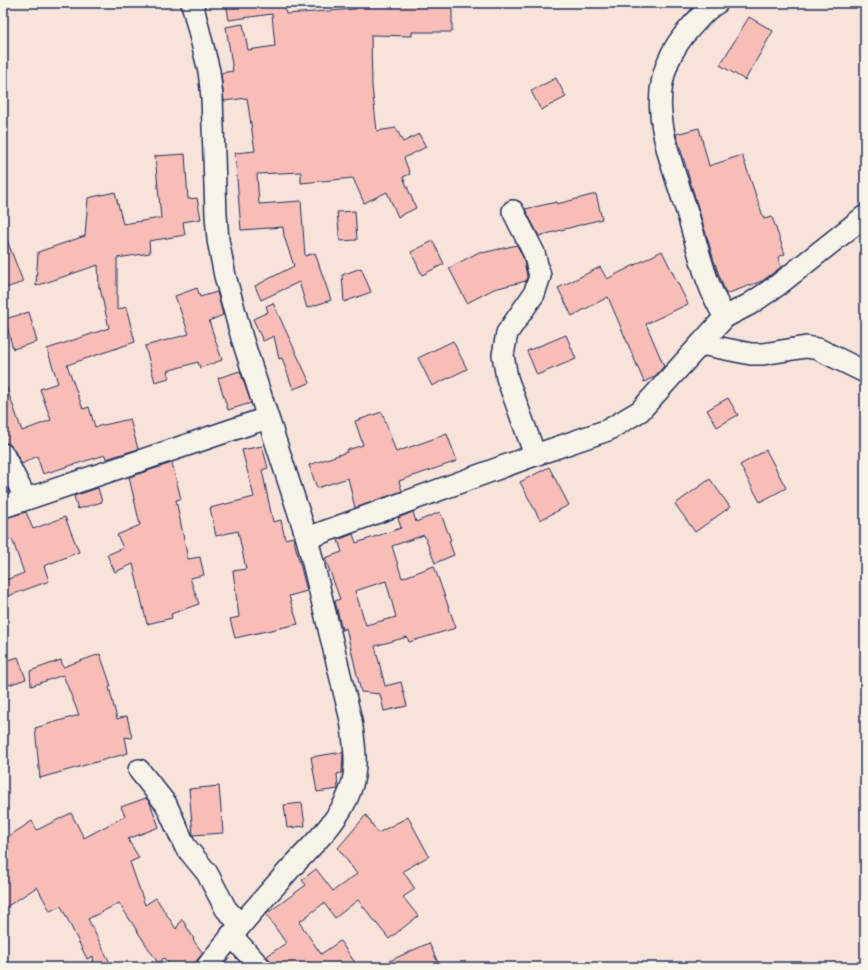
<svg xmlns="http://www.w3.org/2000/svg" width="868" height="970" viewBox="0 0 868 970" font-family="'Playpen Sans',sans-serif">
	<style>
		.building { fill: #f9bdb8; stroke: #1b2f5e; fill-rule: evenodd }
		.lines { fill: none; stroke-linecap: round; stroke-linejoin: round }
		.minor-casing { stroke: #1b2f5e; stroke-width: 24 }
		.minor { stroke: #f7f3e8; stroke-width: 21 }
	</style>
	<rect width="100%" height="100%" fill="#f8e3da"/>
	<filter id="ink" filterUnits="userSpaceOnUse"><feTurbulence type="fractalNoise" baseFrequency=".025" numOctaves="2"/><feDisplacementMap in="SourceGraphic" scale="8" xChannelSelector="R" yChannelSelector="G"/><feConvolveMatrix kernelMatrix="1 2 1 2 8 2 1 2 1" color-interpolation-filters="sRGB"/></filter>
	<g filter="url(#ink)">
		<g class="building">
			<path d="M 226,3 L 284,3 L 286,14 L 356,9 L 356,3 L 452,3 L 452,32 L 412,32 L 412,36 L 371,35 L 372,87 L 377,131 L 396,128 L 403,142 L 419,134 L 426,147 L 404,158 L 410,174 L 403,177 L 416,208 L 398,217 L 387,192 L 364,203 L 353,178 L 301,183 L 301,172 L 257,174 L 259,204 L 301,201 L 305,256 L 315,253 L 331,300 L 307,308 L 299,282 L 261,300 L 255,286 L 294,266 L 284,236 L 283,227 L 241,230 L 235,153 L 255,151 L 247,98 L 224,101 L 221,73 L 233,71 L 226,27 L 243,24 L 248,50 L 275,46 L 272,14 L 229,20 Z"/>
			<path d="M 749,17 L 773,31 L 745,80 L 720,65 Z"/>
			<path d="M 556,78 L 566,97 L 541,110 L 531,91 Z"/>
			<path d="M 699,128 L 709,166 L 742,155 L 764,219 L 772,217 L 785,254 L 778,257 L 781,267 L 762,281 L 726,294 L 715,264 L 676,134 Z"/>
			<path d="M 185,154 L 188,199 L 197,198 L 201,219 L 183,222 L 185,235 L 149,241 L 150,253 L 117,258 L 117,310 L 126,307 L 135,342 L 67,365 L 83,409 L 89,407 L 95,427 L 130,419 L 138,449 L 106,459 L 105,455 L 43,474 L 37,456 L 22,464 L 13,448 L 9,444 L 3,442 L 3,384 L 5,383 L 22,431 L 51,420 L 40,389 L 58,383 L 47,349 L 109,328 L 100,288 L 99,288 L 98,265 L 36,286 L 38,252 L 85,236 L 88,198 L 115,192 L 123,224 L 161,218 L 155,156 Z"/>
			<path d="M 596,194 L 602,219 L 539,236 L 525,209 L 557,202 L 557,204 Z"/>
			<path d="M 355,211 L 357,240 L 340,241 L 337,212 Z"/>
			<path d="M 3,232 L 4,232 L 23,282 L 3,289 Z"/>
			<path d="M 433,241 L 444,264 L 422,275 L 411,252 Z"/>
			<path d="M 517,245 L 523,257 L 527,276 L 526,281 L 494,289 L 467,303 L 449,268 L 481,251 L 482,253 Z"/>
			<path d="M 662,251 L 688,304 L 646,324 L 664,366 L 654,377 L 644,382 L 608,297 L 572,316 L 558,288 L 600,267 L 607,279 Z"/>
			<path d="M 361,268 L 371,292 L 344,302 L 342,275 Z"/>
			<path d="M 197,288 L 200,297 L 217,292 L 223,315 L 209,321 L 222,360 L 200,368 L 198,362 L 167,371 L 169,378 L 155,382 L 145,346 L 189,334 L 175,296 Z"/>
			<path d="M 273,303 L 310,383 L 293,389 L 282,358 L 279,359 L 274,336 L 263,341 L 253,319 L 268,312 L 266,306 Z"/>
			<path d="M 29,312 L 37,342 L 13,349 L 5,319 Z"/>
			<path d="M 566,335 L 576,359 L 537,375 L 527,351 Z"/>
			<path d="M 453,341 L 467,369 L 432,386 L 418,358 Z"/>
			<path d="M 240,371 L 251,403 L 228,410 L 218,378 Z"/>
			<path d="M 728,398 L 738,415 L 717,427 L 707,410 Z"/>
			<path d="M 382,412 L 396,452 L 447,434 L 457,461 L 399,481 L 402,491 L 355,508 L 348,478 L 317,488 L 309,465 L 347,452 L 347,450 L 363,445 L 355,421 Z"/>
			<path d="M 262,446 L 268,468 L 262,470 L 273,522 L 281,520 L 285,539 L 293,537 L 307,591 L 289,596 L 298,624 L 235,638 L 230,619 L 239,617 L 233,571 L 246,569 L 238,531 L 216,536 L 210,508 L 254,497 L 242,450 Z"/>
			<path d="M 766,450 L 786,488 L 760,502 L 740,465 Z"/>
			<path d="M 172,463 L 181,499 L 176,500 L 188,559 L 200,557 L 204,575 L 190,578 L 199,604 L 171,614 L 172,618 L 147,624 L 133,564 L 115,572 L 107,555 L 123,548 L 117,535 L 140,525 L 129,477 Z"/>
			<path d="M 549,467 L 569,505 L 540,520 L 520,482 Z"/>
			<path d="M 710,479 L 730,507 L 695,532 L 675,504 Z"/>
			<path d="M 98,488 L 102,502 L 78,509 L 74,496 Z"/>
			<path d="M 26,512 L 33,529 L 65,517 L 79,552 L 44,566 L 49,581 L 3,598 L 3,581 L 24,573 L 12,539 L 3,542 L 3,519 Z"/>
			<path d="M 413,512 L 416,522 L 440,512 L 451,540 L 449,541 L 454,555 L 435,563 L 424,535 L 392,546 L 402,578 L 434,566 L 456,628 L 409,642 L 407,637 L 375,646 L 385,686 L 401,682 L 407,706 L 384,711 L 380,694 L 361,692 L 346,628 L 342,630 L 335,601 L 340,599 L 325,558 L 342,552 L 338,540 L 353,534 L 356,543 L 401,528 L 398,518 ZM 386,581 L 396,617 L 366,625 L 355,591 Z"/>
			<path d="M 100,654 L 111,686 L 109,687 L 117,719 L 127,716 L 132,738 L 125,737 L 128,753 L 40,778 L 35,728 L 79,715 L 63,675 L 31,686 L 30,671 L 61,660 L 63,667 Z"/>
			<path d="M 18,657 L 26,679 L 3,687 L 3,662 Z"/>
			<path d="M 343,752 L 342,773 L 337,774 L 338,789 L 317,792 L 311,757 Z"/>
			<path d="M 219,786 L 223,833 L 193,835 L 189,789 Z"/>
			<path d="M 146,798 L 150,803 L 159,827 L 128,839 L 139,858 L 130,862 L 145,905 L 156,898 L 176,929 L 182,919 L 194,939 L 193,940 L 203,953 L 197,960 L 195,967 L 171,967 L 164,958 L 158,963 L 119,903 L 88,919 L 112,967 L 94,967 L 93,956 L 87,959 L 61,906 L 50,911 L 37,887 L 3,909 L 3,840 L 32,821 L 37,830 L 71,813 L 84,838 L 125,816 L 121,807 Z"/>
			<path d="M 302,803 L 305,826 L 287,828 L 284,805 Z"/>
			<path d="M 366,815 L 378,833 L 408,817 L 429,856 L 403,871 L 415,889 L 403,897 L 418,916 L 389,939 L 358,900 L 335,918 L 324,903 L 299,922 L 321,954 L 340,941 L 358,967 L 274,967 L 267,956 L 286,943 L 266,914 L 306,885 L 302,880 L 316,869 L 333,891 L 357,874 L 338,848 Z"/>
			<path d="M 429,943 L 440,967 L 376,967 Z"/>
		</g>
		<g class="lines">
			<g class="minor-casing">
				<g id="minor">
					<path d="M 192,3 L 209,71 L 212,97 L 216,215 L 218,240 L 225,276 L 242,338 L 307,538 L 351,720 C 354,743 359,768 350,791 C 339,822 311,846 289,870 C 261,902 232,933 207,967"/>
					<path d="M 717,3 C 706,9 699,18 691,27 C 636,85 668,150 688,215 C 698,249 706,287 725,317"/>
					<path d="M 513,211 L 534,253 L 540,276 L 534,294 L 507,333 L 503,355 L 507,378 L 535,455"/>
					<path d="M 701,344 L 751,354 L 763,354 L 806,347 L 818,349 L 865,372"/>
					<path d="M 3,454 L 26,499"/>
					<path d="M 3,507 L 267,418"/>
					<path d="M 307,538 L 535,455 L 608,430 L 640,411 L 725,317 L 750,304 L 778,285 L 865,216"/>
					<path d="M 139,770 L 166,804 L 185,846 L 207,873 L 226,909 L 240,924"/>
					<path d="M 231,935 L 260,967"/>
				</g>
			</g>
			<use href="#minor" class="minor"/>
		</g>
	</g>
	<rect width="868" height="970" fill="none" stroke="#f7f3e8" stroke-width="16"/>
	<rect x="8" y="8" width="852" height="954" fill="none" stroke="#1b2f5e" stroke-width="1.5" filter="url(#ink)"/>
</svg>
